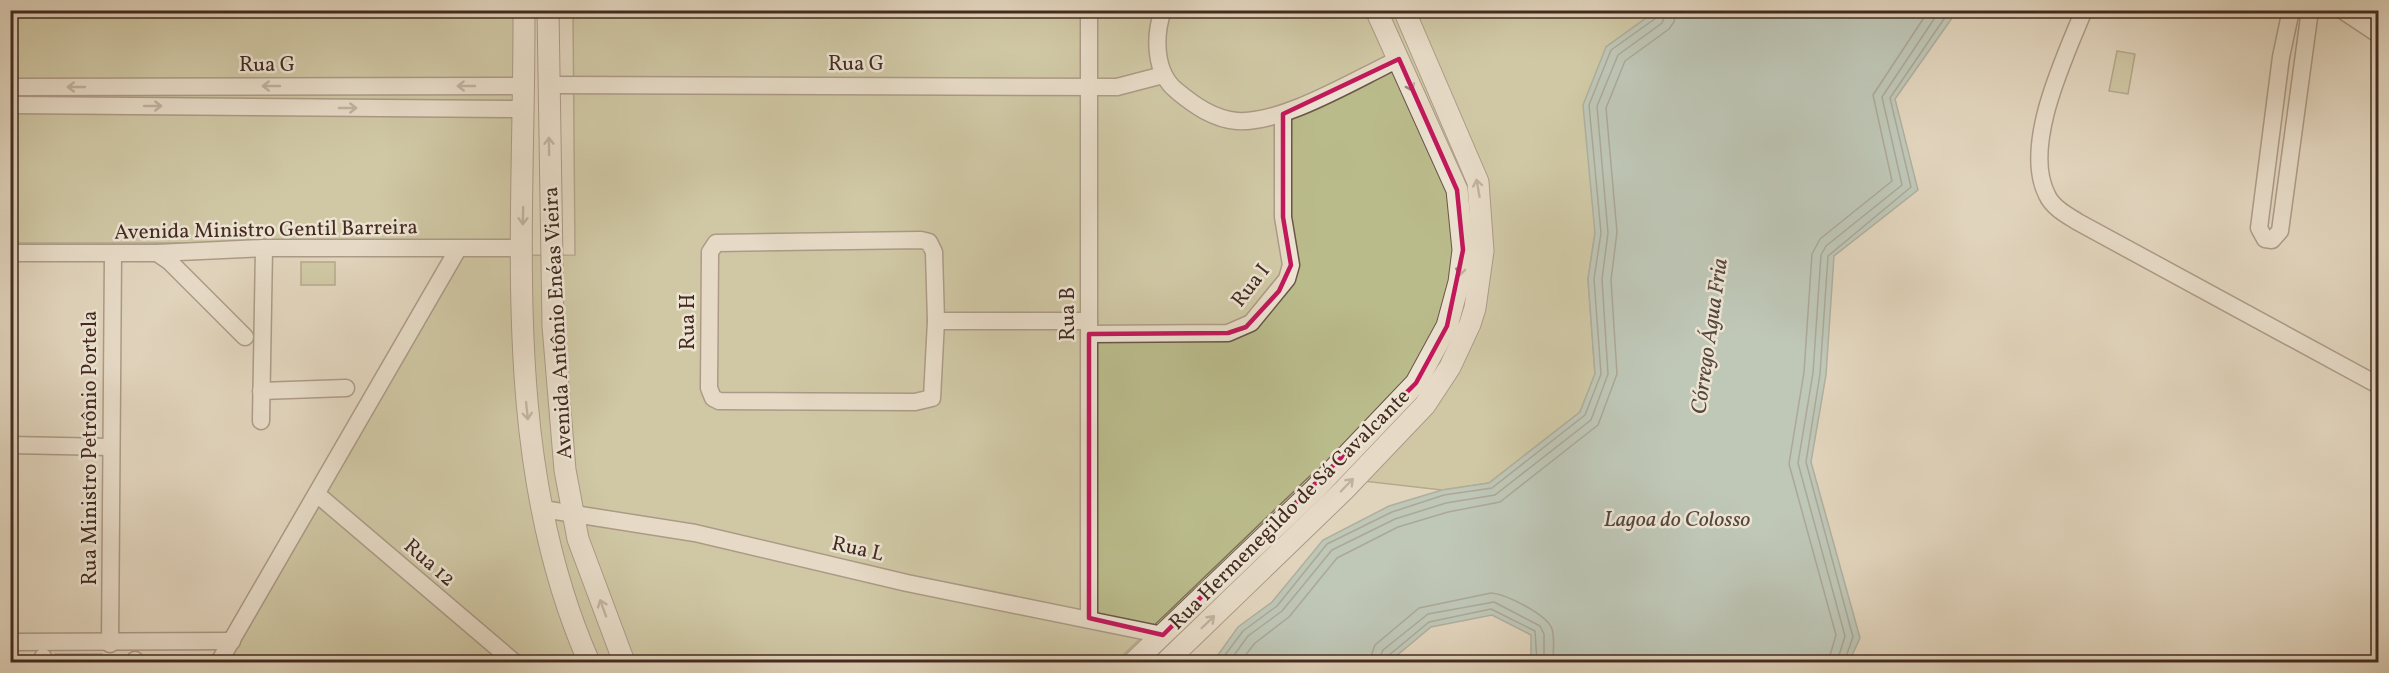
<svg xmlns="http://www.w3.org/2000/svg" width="2389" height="673" viewBox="0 0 2389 673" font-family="Vollkorn,serif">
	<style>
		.green { fill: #babb8b; stroke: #7f7356; stroke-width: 1.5 }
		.water { fill: #94b8b2; stroke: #748078; stroke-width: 1.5 }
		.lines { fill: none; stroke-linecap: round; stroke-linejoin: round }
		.shore { stroke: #6c7269; stroke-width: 1.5 }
		.minor-casing { stroke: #6b5547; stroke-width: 19 }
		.tertiary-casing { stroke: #6b5547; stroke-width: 23 }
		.minor { stroke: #ece3d3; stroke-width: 16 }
		.tertiary { stroke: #ece3d3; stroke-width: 21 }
		.oneway { stroke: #98877a }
		.marked { fill: none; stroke: #c2185b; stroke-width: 4.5; stroke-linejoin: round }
		.labels { text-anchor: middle; stroke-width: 5; stroke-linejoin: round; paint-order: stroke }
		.street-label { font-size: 21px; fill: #442b20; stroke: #ece3d3 }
		.water-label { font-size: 22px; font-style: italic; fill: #54473d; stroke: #ece3d3 }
	</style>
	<rect width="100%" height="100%" fill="#e1d4bc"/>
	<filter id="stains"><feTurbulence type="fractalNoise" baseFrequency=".00333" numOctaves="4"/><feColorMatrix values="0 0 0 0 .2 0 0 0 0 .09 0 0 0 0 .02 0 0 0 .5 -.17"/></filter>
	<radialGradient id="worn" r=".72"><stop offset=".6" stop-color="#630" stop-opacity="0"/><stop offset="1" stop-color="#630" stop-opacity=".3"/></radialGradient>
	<g class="green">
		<path d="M 10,11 L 519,11 L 519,243 L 11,243 Z"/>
		<path d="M 573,11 L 1656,11 L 1606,47 L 1595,233 L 1588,279 L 1595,374 L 1580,412 L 1489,483 L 1442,490 L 1311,475 L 1116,662 L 229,662 L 461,256 L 575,255 Z"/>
		<path d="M 2117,51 L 2135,54 L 2128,94 L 2109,91 Z"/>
		<rect x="301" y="262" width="34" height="23"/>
		<rect x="55" y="654" width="47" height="8"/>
	</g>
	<path class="water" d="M 1656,11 L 1957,11 L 1895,99 L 1918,190 L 1834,256 L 1826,375 L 1811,462 L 1860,638 L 1849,662 L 1531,662 L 1531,635 L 1492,615 L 1431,627 L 1389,662 L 1197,662 L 1218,655 L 1238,627 L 1272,602 L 1323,540 L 1389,506 L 1442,490 L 1489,483 L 1580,412 L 1595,374 L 1588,279 L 1595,233 L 1583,105 L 1606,47 Z"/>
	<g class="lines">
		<g class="shore">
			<path d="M 1214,662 L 1222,659 L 1243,631 L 1277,606 L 1327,544 L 1392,512 L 1444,495 L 1492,488 L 1585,415 L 1601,374 L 1594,279 L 1601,233 L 1589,105 L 1611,50 L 1656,18 L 1659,10"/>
			<path d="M 1229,662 L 1248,636 L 1282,611 L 1332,550 L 1395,519 L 1446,503 L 1495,495 L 1591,420 L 1608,374 L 1602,279 L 1608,233 L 1597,106 L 1618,55 L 1662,23 L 1667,10"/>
			<path d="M 1240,662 L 1255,643 L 1289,617 L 1337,558 L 1398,527 L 1448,512 L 1500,502 L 1598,425 L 1617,374 L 1611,280 L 1617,232 L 1606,108 L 1625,61 L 1669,29 L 1674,22 L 1676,10"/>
			<path d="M 1369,662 L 1375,645 L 1419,608 L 1491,593 C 1505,594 1547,614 1552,629 C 1555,639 1553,652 1553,662"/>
			<path d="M 1378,662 L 1383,650 L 1428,614 L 1494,602 L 1540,626 L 1544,634 L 1544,662"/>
			<path d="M 1386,662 L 1388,656 L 1429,622 L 1491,609 L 1535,631 L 1537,662"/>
			<path d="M 1828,662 L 1836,635 L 1789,464 L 1804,372 L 1812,254 L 1820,239 L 1892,181 L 1873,95 L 1929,10"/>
			<path d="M 1837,662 L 1845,636 L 1798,463 L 1813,373 L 1821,255 L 1826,246 L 1902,185 L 1882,97 L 1940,10"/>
			<path d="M 1844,662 L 1853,637 L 1806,462 L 1820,374 L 1828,256 L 1911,187 L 1890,98 L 1950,10"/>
		</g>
		<g class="minor-casing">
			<g id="minor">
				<path d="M 1163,10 C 1154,36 1154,73 1177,91 C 1195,106 1214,119 1237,121 C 1283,124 1356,79 1399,59"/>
				<path d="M 2084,10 C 2064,59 2022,146 2047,195 C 2053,208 2067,215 2078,222 L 2378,385"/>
				<path d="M 2291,10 L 2281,57 L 2259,228 L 2265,239 L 2272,240 L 2280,231 L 2310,10"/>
				<path d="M 2342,10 L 2378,34"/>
				<path d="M 548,85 L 1117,87 L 1163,75"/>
				<path d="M 10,87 L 524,86"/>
				<path d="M 10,105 L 524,109"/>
				<path d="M 921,240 L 929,242 L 934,252 L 936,321 L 932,398 L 915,402 L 719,401 L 713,398 L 709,388 L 710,252 L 716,243 Z"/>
				<path d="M 10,253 L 157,253 L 264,248 L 523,248"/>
				<path d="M 157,253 L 170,262 L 245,337"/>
				<path d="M 936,321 L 1089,321"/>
				<path d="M 1089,334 L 1228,333 L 1251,323 L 1287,279 L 1291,265 L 1283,217 L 1283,114"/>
				<path d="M 261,391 L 346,388"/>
				<path d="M 261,421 L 264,248"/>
				<path d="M 10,445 L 111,447"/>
				<path d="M 318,495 L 514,662"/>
				<path d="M 543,509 L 695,533 L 907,583 L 1163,635"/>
				<path d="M 1089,618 L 1089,10"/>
				<path d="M 10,642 L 232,641"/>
				<path d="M 110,644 L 113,253"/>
				<path d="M 43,662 L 43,657"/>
				<path d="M 134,662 L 135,660"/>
				<path d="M 219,662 L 458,249"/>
			</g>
		</g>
		<g class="tertiary-casing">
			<g id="tertiary">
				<path d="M 524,10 C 525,228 499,458 589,662"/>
				<path d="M 548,10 L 553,326 L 565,470 L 578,539 L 624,662"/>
				<path d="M 1134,662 L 1315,489 L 1416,383 L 1447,326 L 1459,282 L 1463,250 L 1457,190 L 1376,10"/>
				<path d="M 1166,662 L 1344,490 L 1425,405 L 1450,367 L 1470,324 L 1475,308 L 1483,251 L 1478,182 L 1404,10"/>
			</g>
		</g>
		<use href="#minor" class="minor"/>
		<use href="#tertiary" class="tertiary"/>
	</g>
	<defs><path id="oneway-shaft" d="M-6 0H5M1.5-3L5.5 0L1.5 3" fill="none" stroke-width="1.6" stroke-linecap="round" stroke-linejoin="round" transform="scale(1.5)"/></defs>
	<g class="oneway">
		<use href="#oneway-shaft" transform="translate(1409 83) rotate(66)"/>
		<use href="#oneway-shaft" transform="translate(271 86) rotate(180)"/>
		<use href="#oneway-shaft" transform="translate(466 86) rotate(180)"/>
		<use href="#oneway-shaft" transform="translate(76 87) rotate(180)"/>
		<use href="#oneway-shaft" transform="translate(153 106)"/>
		<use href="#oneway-shaft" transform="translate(348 108)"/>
		<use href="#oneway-shaft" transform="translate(549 146) rotate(-91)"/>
		<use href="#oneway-shaft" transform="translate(1478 188) rotate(-100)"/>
		<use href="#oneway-shaft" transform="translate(523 216) rotate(91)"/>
		<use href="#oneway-shaft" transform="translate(1461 267) rotate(98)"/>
		<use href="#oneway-shaft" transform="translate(527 411) rotate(84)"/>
		<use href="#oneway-shaft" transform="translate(1347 485) rotate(-46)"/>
		<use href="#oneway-shaft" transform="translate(603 608) rotate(-110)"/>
		<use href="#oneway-shaft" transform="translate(1208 622) rotate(-44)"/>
	</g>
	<path d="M0 0H2389V673H0ZM 1399,59 L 1457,190 L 1463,250 L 1447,326 L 1416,383 L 1163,635 L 1089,618 L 1089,334 L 1228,333 L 1246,327 L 1279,291 L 1291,265 L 1283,217 L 1283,114 Z" fill="#e1d4bc" fill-opacity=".55" fill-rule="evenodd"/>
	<path class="marked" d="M 1399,59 L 1457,190 L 1463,250 L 1447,326 L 1416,383 L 1163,635 L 1089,618 L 1089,334 L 1228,333 L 1246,327 L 1279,291 L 1291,265 L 1283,217 L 1283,114 Z"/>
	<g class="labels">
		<g class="street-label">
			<text x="856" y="70">Rua G</text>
			<text x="267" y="71">Rua G</text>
			<text transform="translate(266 229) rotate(-1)" y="7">Avenida Ministro Gentil Barreira</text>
			<text transform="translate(1250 285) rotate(-52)" y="7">Rua I</text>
			<text transform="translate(1067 314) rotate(-90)" y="7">Rua B</text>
			<text transform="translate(687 322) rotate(-90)" y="7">Rua H</text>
			<text transform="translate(557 323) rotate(-93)" y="7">Avenida Antônio Enéas Vieira</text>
			<text transform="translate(89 448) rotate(-90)" y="7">Rua Ministro Petrônio Portela</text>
			<text transform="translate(1289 509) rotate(-45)" y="7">Rua Hermenegildo de Sá Cavalcante</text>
			<text transform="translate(858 548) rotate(13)" y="7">Rua L</text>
			<text transform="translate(430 562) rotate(41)" y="7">Rua 12</text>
		</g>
		<g class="water-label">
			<text transform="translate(1708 336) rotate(-82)" y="8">Córrego Água Fria</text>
			<text x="1677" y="526">Lagoa do Colosso</text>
		</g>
	</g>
	<rect width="2389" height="673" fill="none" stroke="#e1d4bc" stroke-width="36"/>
	<rect x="12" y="12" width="2365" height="649" fill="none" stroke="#442b20" stroke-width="3"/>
	<rect x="18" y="18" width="2353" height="637" fill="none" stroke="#442b20" stroke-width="1.5"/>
	<rect width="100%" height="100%" filter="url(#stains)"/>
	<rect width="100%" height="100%" fill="url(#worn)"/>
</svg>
